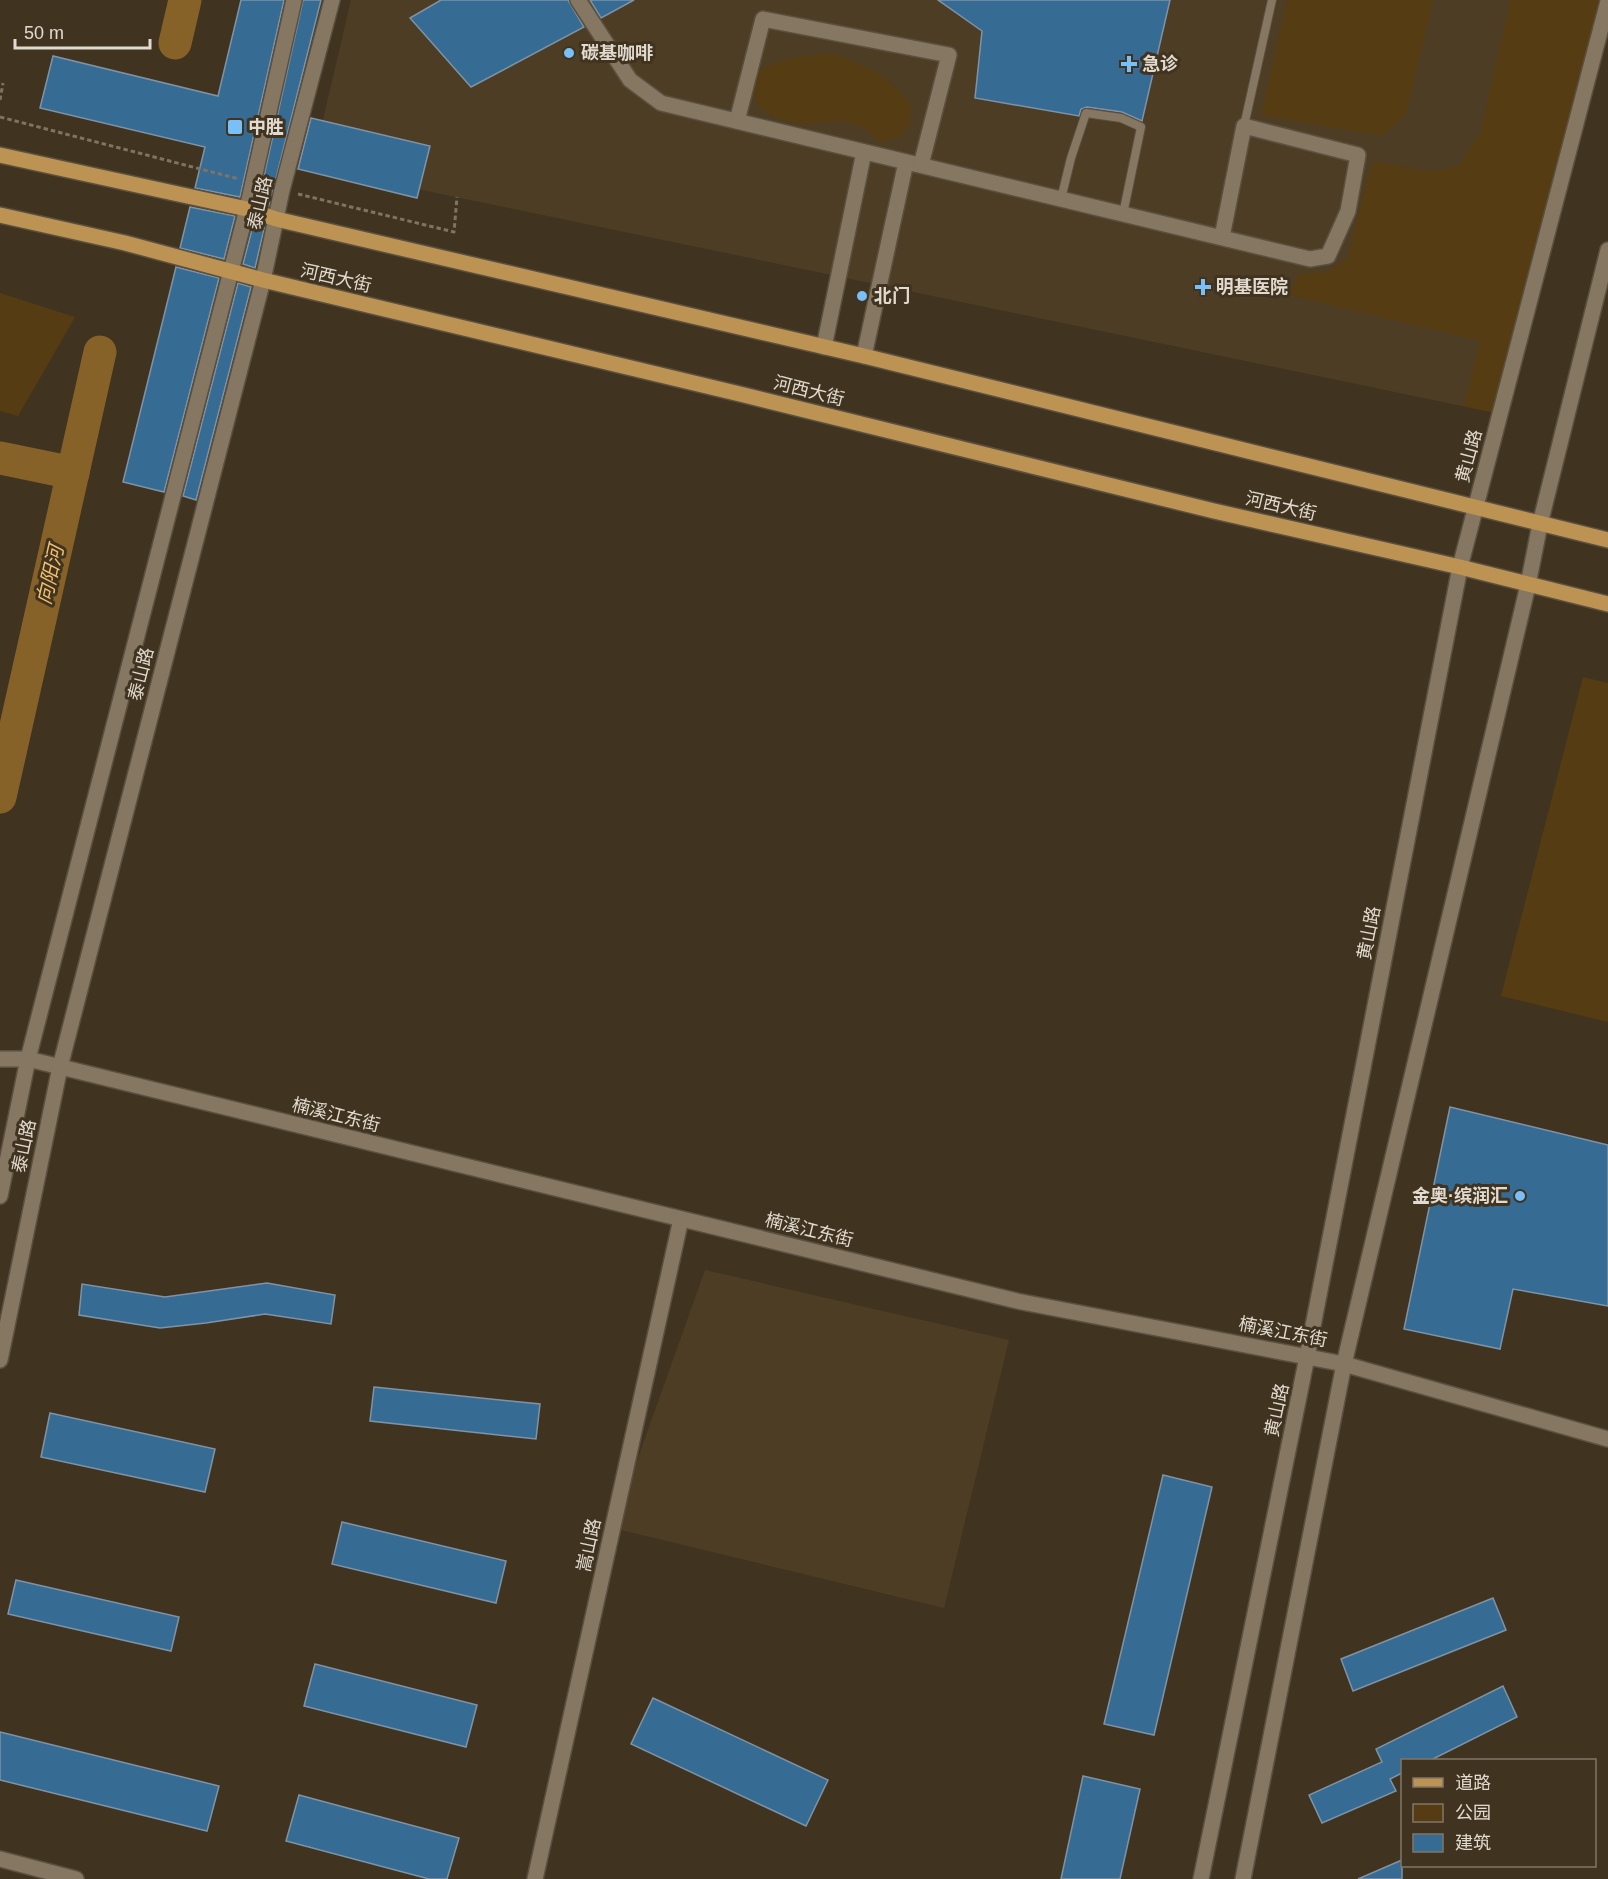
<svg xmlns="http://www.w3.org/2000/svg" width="1608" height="1879" viewBox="0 0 1608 1879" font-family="Arial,'Noto Sans SC',sans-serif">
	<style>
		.built { fill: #4d3d24 }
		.green { fill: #553c12 }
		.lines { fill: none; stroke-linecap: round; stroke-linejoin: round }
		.river { stroke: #866229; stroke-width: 33 }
		.building { fill: #366b94; stroke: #7f93a4; stroke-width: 1.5 }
		.lane-casing { stroke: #5b5040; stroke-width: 10 }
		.street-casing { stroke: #5b5040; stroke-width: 18 }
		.secondary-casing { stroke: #5b5040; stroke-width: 18 }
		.primary-casing { stroke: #5b5040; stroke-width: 18 }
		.path { stroke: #7e7464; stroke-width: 3; stroke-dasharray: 4.5 3; stroke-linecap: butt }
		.lane { stroke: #857762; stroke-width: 8 }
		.street { stroke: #857762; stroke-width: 15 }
		.secondary { stroke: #857762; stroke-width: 15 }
		.primary { stroke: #bc9352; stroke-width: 15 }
		.poi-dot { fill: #79bff8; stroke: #403421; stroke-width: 2 }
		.labels { text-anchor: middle; stroke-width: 6; stroke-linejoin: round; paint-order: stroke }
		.poi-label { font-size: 18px; font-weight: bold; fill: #e2dacf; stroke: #403421; text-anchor: start }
		.street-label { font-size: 18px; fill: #e2dacf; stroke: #403421 }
		.water-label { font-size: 20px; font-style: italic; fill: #f5c06e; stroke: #403421 }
	</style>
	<rect width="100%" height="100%" fill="#403421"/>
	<g class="built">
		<path d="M 351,0 L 1592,0 L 1486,411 L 312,167 Z"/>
		<path d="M 705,1270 L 1009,1340 L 944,1608 L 613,1528 Z"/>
	</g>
	<g class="green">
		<path d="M 1287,0 L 1433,0 L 1406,114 L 1382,136 L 1261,115 Z"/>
		<path d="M 1510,0 L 1608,0 L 1495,413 L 1464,406 L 1480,341 L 1290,295 L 1298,274 L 1325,272 L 1348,258 L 1371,163 L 1382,162 L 1424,171 L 1442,170 L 1459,165 L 1481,131 Z"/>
		<path d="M 830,53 C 868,66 884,72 911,104 L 910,122 L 903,136 L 879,143 C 869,125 846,120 827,122 C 820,122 815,124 808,124 C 789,123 755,116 754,91 C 754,84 759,75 761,68 L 792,58 Z"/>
		<path d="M 0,293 L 75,317 L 18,416 L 0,411 Z"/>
		<path d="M 1583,677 L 1608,683 L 1608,1022 L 1501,996 Z"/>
	</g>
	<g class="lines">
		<g class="river">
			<path d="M 175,43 L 185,0"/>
			<path d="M 0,458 L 73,473"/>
			<path d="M 0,797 L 100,352"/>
		</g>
	</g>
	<g class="building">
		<path d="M 241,0 L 284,0 L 240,197 L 195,188 L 205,147 L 40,108 L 53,56 L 218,96 Z"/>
		<path d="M 303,0 L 321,0 L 269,206 L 258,203 Z"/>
		<path d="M 441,0 L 568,0 L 584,27 L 471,87 L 410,18 Z"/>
		<path d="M 590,0 L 634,0 L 601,18 Z"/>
		<path d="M 938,0 L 1170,0 L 1142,121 L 1122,112 L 1087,107 L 1081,109 L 1079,116 L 975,98 L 982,31 Z"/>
		<path d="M 311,118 L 430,146 L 417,198 L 298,169 Z"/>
		<path d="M 190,207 L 235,216 L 224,259 L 180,248 Z"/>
		<path d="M 254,222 L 265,225 L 255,268 L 243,264 Z"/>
		<path d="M 176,267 L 219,278 L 164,492 L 123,482 Z"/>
		<path d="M 238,283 L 251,287 L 196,500 L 183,496 Z"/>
		<path d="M 1450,1107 L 1608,1145 L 1608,1306 L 1513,1289 L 1500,1349 L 1404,1329 Z"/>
		<path d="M 267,1283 L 335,1295 L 331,1324 L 265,1314 L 206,1323 L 160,1328 L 79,1315 L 82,1284 L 165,1297 Z"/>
		<path d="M 374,1387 L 540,1404 L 536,1439 L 370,1421 Z"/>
		<path d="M 50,1413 L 215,1449 L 205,1492 L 41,1457 Z"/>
		<path d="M 1163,1475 L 1212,1487 L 1154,1735 L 1104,1724 Z"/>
		<path d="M 342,1522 L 506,1561 L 496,1603 L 332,1564 Z"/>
		<path d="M 16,1580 L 179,1617 L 171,1651 L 8,1614 Z"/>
		<path d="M 1493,1598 L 1506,1630 L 1353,1691 L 1341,1659 Z"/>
		<path d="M 315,1664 L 477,1705 L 466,1747 L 304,1706 Z"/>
		<path d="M 1503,1686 L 1517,1717 L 1429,1761 L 1402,1761 L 1402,1773 L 1390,1779 L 1396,1791 L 1322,1823 L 1309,1795 L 1382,1762 L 1376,1749 Z"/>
		<path d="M 653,1698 L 828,1780 L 806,1826 L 631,1744 Z"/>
		<path d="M 0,1732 L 219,1786 L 207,1831 L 0,1780 Z"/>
		<path d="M 1083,1776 L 1140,1789 L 1120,1879 L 1061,1879 Z"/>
		<path d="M 299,1795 L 459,1838 L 447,1879 L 429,1879 L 286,1841 Z"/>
		<path d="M 1402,1860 L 1402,1879 L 1358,1879 Z"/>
	</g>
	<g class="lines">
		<g class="lane-casing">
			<g id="lane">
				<path d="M 1244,126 L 1272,0"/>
				<path d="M 1061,199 L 1071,158 L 1086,113 L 1121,118 L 1141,127 L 1123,214"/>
			</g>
		</g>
		<g class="street-casing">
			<g id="street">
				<path d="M 578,0 L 630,80 L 661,103 L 1310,259 L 1328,256 L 1348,211 L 1358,155 L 1244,126 L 1222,237"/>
				<path d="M 737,121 L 763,19 L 949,55 L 921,165"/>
				<path d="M 824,347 L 864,152"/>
				<path d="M 864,356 L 906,162"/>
				<path d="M 0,1059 L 28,1059 L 1017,1301 L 1344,1364 L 1608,1439"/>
				<path d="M 535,1879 L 681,1219"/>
			</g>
		</g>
		<g class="secondary-casing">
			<g id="secondary">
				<path d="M 0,1196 L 28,1059 L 247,209 L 294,0"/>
				<path d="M 0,1360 L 60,1067 L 263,280 L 282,190 L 332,0"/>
				<path d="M 0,1859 L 76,1879"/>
				<path d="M 1201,1879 L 1307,1357 L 1460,567 L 1608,1"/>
				<path d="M 1243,1879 L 1344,1364 L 1528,585 L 1540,524 L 1608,250"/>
			</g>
		</g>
		<g class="primary-casing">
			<g id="primary">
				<path d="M 0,155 L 247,209 L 276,219 L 864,356 L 1608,540"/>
				<path d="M 0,215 L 125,243 L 263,280 L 744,395 L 1214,511 L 1460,567 L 1608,604"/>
			</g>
		</g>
		<g class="path">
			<path d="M 0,100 L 3,83"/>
			<path d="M 0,117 L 239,179"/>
			<path d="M 298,194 L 454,232 L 457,197"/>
		</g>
		<use href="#lane" class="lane"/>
		<use href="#street" class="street"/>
		<use href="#secondary" class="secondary"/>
		<use href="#primary" class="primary"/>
	</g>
	<g class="poi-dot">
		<circle cx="569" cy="53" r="6"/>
		<path d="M1126 55h6v6h6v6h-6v6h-6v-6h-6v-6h6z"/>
		<rect x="227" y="119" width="16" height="16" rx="3"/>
		<path d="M1200 278h6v6h6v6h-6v6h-6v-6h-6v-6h6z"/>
		<circle cx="862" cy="296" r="6"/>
		<circle cx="1520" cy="1196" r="6"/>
	</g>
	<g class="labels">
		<g class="poi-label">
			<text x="581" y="59">碳基咖啡</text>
			<text x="1142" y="70">急诊</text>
			<text x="248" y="133">中胜</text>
			<text x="1216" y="293">明基医院</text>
			<text x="874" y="302">北门</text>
			<text x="1508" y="1202" text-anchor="end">金奥·缤润汇</text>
		</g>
		<g class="street-label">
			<text transform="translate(260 203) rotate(-77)" y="6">泰山路</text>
			<text transform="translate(336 278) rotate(13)" y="6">河西大街</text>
			<text transform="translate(809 391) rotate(14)" y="6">河西大街</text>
			<text transform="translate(1469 456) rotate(-75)" y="6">黄山路</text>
			<text transform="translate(1281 506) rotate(13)" y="6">河西大街</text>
			<text transform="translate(141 674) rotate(-76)" y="6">泰山路</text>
			<text transform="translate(1369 933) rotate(-79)" y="6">黄山路</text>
			<text transform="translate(336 1115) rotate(14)" y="6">楠溪江东街</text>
			<text transform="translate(24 1146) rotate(-78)" y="6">泰山路</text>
			<text transform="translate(809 1230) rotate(14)" y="6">楠溪江东街</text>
			<text transform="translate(1283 1332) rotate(11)" y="6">楠溪江东街</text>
			<text transform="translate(1277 1410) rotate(-78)" y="6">黄山路</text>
			<text transform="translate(589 1545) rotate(-78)" y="6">嵩山路</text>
		</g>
		<g class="water-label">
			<text transform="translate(50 575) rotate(-77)" y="7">向阳河</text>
		</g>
	</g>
	<rect x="1401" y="1759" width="195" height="108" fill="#403421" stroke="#817667" stroke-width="1.5"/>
	<rect x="1413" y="1778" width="30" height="9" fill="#bc9352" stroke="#817667" stroke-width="1.5"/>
	<text x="1455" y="1789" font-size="18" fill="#e2dacf">道路</text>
	<rect x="1413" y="1804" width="30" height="18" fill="#553c12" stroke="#817667" stroke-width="1.5"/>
	<text x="1455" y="1819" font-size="18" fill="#e2dacf">公园</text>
	<rect x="1413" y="1834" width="30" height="18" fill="#366b94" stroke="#817667" stroke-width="1.5"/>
	<text x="1455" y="1849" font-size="18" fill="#e2dacf">建筑</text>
	<path d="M15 39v9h135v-9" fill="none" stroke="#e2dacf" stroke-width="3"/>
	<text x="24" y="39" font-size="18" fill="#e2dacf" stroke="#403421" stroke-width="4.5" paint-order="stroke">50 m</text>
</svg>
